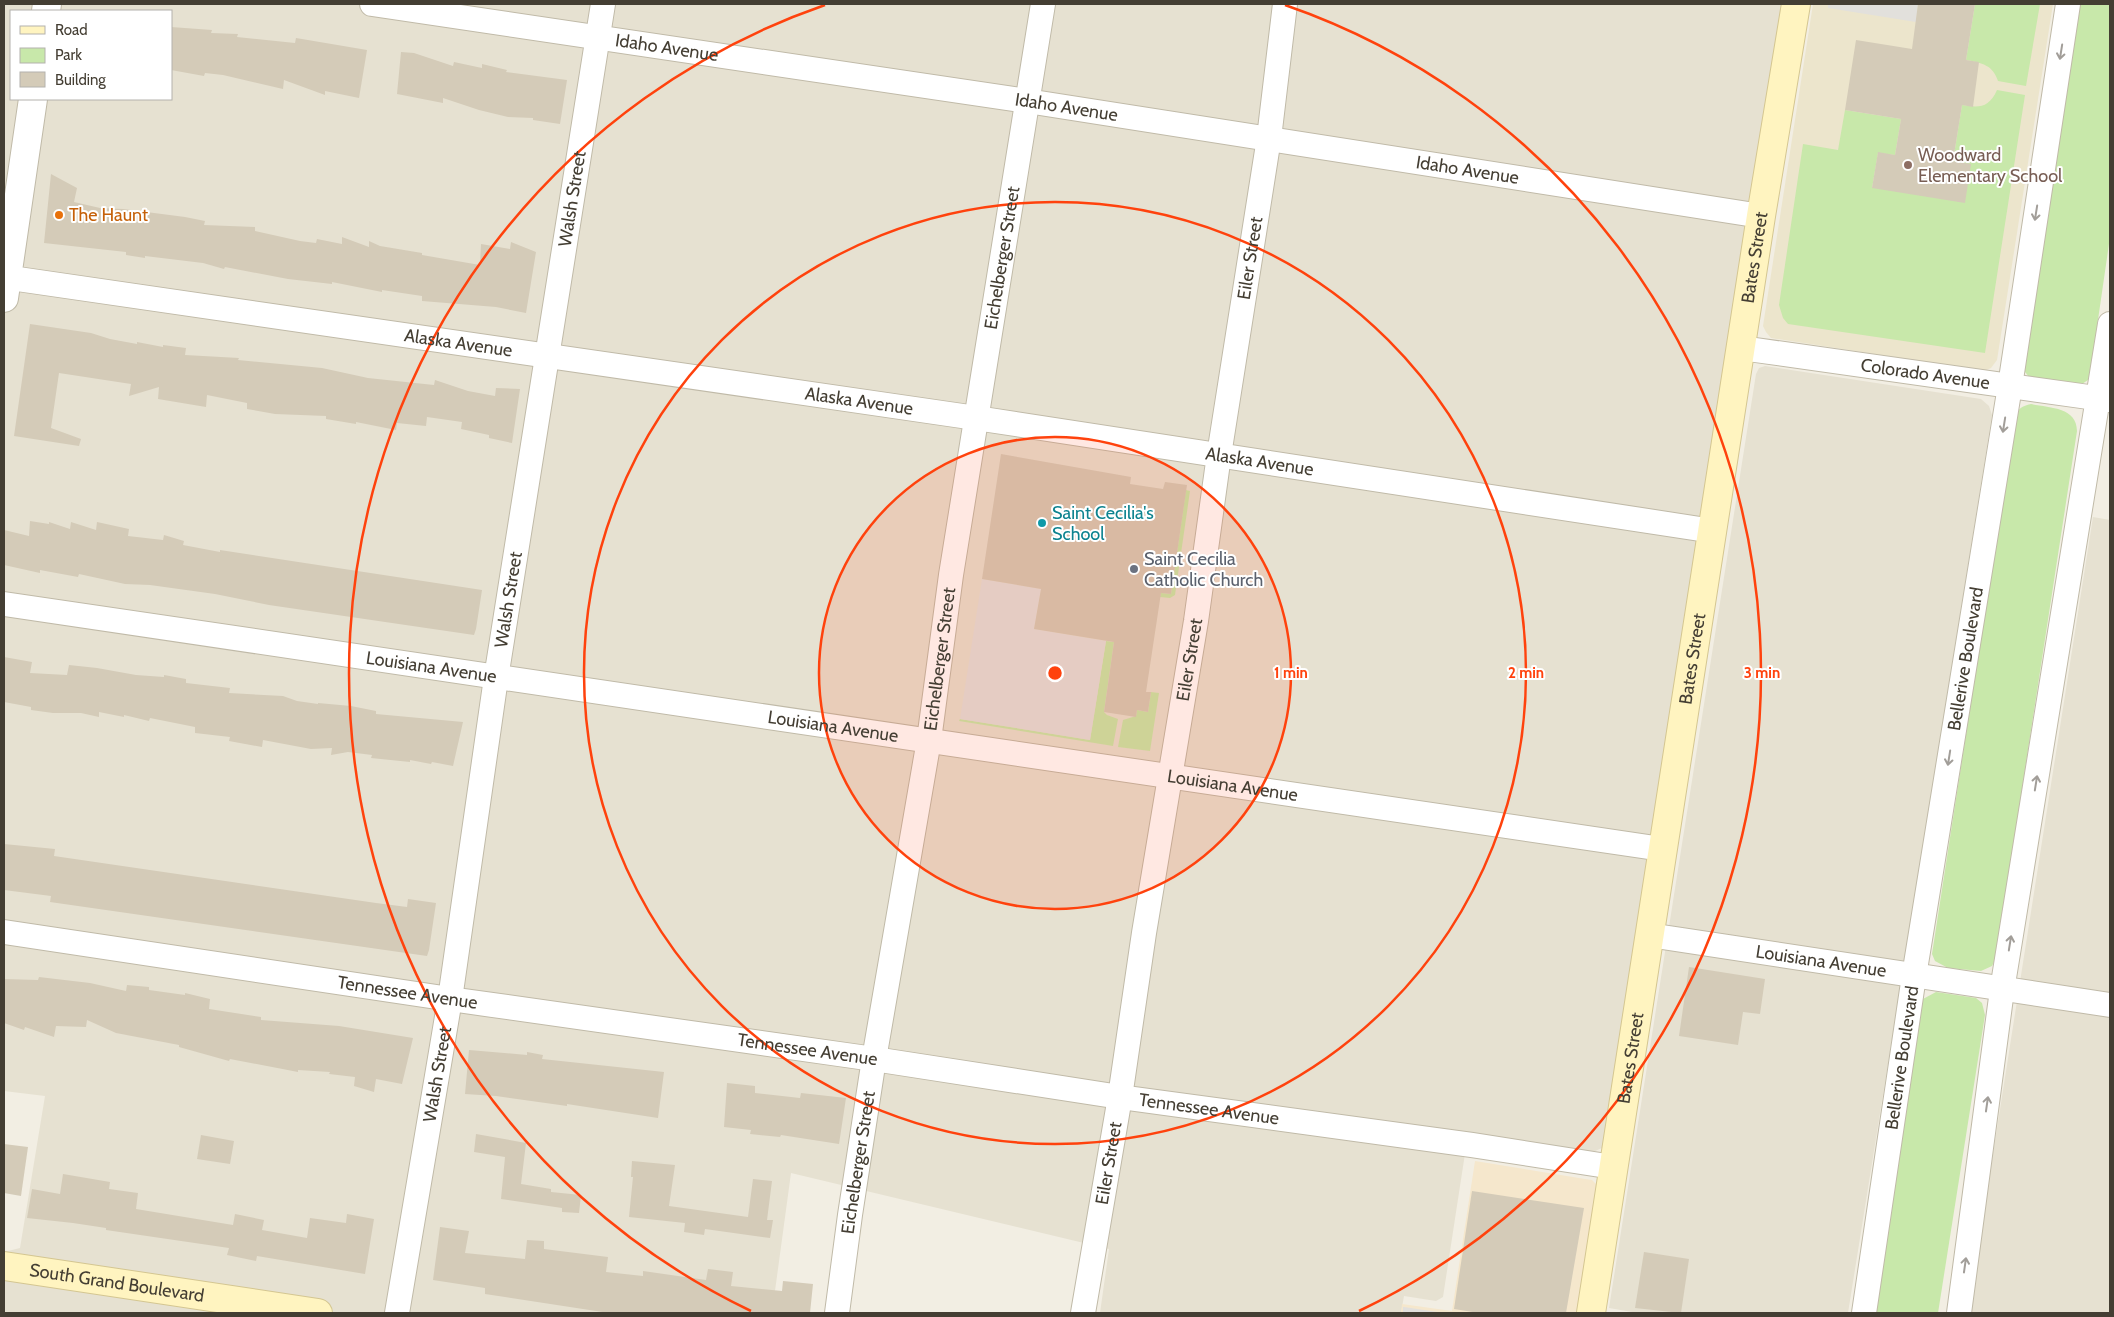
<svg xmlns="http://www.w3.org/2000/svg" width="2114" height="1317" viewBox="0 0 2114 1317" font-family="Cabin,sans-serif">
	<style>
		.residential { fill: #e6e1d1; fill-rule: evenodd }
		.commercial { fill: #f5e7cc }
		.education { fill: #ece5cc }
		.green { fill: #c8e8aa }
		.parking { fill: #e2e0dc }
		.building { fill: #d4cbb8 }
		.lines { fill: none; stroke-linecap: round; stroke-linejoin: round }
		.minor-casing { stroke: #c0baa8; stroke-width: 26 }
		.tertiary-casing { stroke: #c0baa8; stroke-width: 30 }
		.secondary-casing { stroke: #d4c691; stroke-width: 30 }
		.minor { stroke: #fff; stroke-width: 24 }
		.tertiary { stroke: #fff; stroke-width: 28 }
		.secondary { stroke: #fff4c0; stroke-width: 28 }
		.oneway { stroke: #a29e99 }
		.ring { fill: none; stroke: #ff420d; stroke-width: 2.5 }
		.education-dot { fill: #8d6e63; stroke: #fff; stroke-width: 2 }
		.food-dot { fill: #e8710a; stroke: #fff; stroke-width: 2 }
		.culture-dot { fill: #0f9aa8; stroke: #fff; stroke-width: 2 }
		.worship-dot { fill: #6b7280; stroke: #fff; stroke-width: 2 }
		.labels { text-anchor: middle; stroke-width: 4; stroke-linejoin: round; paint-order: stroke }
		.street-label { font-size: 18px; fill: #443e33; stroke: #fff }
		.education-label { font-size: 18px; fill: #785e54; stroke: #fff; text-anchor: start }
		.food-label { font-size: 18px; fill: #c56008; stroke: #fff; text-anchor: start }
		.culture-label { font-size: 18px; fill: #0d838f; stroke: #fff; text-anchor: start }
		.worship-label { font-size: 18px; fill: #5b616d; stroke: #fff; text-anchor: start }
		.centre { fill: #ff420d; stroke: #fff; stroke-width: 2.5 }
		.ring-label { font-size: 15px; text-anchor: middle; font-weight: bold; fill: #ff420d; stroke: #fff; stroke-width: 4; stroke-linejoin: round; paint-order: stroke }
	</style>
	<rect width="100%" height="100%" fill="#f2eee3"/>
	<g class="residential">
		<path d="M 4,4 L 1786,4 L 1604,1147 L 1593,1152 L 1468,1134 L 1443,1297 L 1436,1301 L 1404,1296 L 1401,1313 L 1100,1313 L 1109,1249 L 791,1173 L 772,1313 L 4,1313 L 4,1252 L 20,1248 L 45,1096 L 4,1091 ZM 11,11 L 171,11 L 171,99 L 11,99 Z"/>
		<path d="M 1765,366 L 1981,399 L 1989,406 L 1992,415 L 1848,1313 L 1638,1313 L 1609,1308 L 1756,374 L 1759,368 Z"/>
		<path d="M 2093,517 L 2110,520 L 2110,1313 L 1968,1313 Z"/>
	</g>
	<path class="commercial" d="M 1475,1161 L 1585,1179 L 1592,1180 L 1596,1184 L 1599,1194 L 1578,1313 L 1401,1313 L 1402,1304 L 1452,1311 Z"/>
	<path class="education" d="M 1813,4 L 2053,4 L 1997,360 L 1991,368 L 1984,371 L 1771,338 L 1766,332 L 1763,326 Z"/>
	<g class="green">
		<path d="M 1975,4 L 2040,4 L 2026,86 L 1998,81 C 1993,65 1982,63 1966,60 Z"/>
		<path d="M 2078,4 L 2110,4 L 2110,237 L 2090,375 L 2088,380 L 2082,384 L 2030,378 L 2025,372 L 2022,364 Z"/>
		<path d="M 1997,90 L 2025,95 L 1985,353 L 1788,324 L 1783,318 L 1779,305 L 1803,144 L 1838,150 L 1845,110 L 1901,119 L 1895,155 L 1878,153 L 1872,188 L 1953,161 L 1962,105 C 1979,108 1989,108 1997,90 Z"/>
		<path d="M 2031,404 C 2050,408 2077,407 2077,431 L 1996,958 L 1992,966 L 1981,971 L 1948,968 L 1935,961 L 1932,954 L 2015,418 C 2018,408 2022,406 2031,404 Z"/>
		<path d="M 1186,490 L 1190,491 L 1175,595 L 1170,598 L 1160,597 L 1161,593 L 1171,594 Z"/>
		<path d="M 1106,641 L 1114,642 L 1104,712 L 1107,715 L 1118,719 L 1113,746 L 959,721 L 960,719 L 1090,740 Z"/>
		<path d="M 1151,692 L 1159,693 L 1150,751 L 1118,747 L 1123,720 L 1136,716 L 1137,710 L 1148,712 Z"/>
		<path d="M 1936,992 L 1976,998 L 1982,1003 L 1985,1015 L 1938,1313 L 1874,1313 L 1921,1006 L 1923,999 Z"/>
	</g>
	<g class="parking">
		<path d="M 1828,4 L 1918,4 L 1916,22 L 1828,8 Z"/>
		<path d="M 982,579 L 1041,589 L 1034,629 L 1106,641 L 1090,740 L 960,719 Z"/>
		<path d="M 1403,1307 L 1404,1307 L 1444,1313 L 1403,1313 Z"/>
	</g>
	<g class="building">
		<path d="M 1918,4 L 1975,4 L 1966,60 L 1979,62 L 1973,107 L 1962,105 L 1953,161 L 1971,164 L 1965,203 L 1872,188 L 1878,152 L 1895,155 L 1901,119 L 1845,110 L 1856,40 L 1912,49 Z"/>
		<path d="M 171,27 L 212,30 L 211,33 L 238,34 L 237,37 L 295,43 L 296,38 L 367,50 L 359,98 L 325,91 L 325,95 L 284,80 L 283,89 L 223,75 L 205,73 L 204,76 L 171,70 Z"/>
		<path d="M 401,52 L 414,53 L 453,66 L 454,62 L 482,68 L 482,64 L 507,70 L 506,72 L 567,80 L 560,124 L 533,120 L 533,118 L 508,117 L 479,110 L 443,98 L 443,103 L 397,94 Z"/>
		<path d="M 51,174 L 77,188 L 74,202 L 100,208 L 123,209 L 185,217 L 205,221 L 204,225 L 255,227 L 255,231 L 300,241 L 316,243 L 317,239 L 342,244 L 342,237 L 369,247 L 369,241 L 380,246 L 422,253 L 422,255 L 480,265 L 481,244 L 510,249 L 511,242 L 536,252 L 526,313 L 496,307 L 422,301 L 422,296 L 382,290 L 382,292 L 332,282 L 332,284 L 288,279 L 225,267 L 224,269 L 203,263 L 145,256 L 145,258 L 126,255 L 126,252 L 44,243 Z"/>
		<path d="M 30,324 L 91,333 L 110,339 L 137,344 L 137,342 L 163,347 L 163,345 L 186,348 L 185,355 L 239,358 L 238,360 L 322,368 L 368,378 L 434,385 L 435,380 L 468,391 L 495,396 L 496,388 L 520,389 L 512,443 L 489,438 L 489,435 L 461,429 L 462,422 L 427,417 L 426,426 L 397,423 L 396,430 L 356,422 L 356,424 L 326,419 L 326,416 L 275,414 L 247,409 L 247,403 L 207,395 L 206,407 L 158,399 L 159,387 L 129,396 L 131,384 L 59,373 L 51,428 L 81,439 L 79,446 L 14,436 Z"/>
		<path d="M 1001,454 L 1131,477 L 1130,484 L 1163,489 L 1165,482 L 1187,485 L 1171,594 L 1161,593 L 1146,692 L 1151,692 L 1148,712 L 1137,710 L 1136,717 L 1104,712 L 1114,642 L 1034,629 L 1041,589 L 982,579 Z"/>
		<path d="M 30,521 L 49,524 L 49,522 L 70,529 L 71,522 L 96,530 L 97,522 L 129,529 L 128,536 L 163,540 L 164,535 L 184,541 L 183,545 L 220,552 L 220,550 L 482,590 L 476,629 L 474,635 L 269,605 L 215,594 L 150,585 L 125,584 L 79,574 L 78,577 L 40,570 L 40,573 L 4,565 L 4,530 L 29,536 Z"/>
		<path d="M 4,657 L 32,662 L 30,673 L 67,675 L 69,665 L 97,668 L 136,675 L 164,677 L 164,675 L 186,679 L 186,683 L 230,688 L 229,693 L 283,696 L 297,701 L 318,704 L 318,703 L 351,706 L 376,711 L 376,714 L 463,722 L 453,766 L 432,762 L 431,764 L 410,760 L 410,762 L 371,758 L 372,755 L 348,752 L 331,755 L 332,748 L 311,749 L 263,740 L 262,747 L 229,741 L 230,737 L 195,733 L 195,727 L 150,718 L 149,721 L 124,715 L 124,717 L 99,712 L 99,717 L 81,713 L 53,713 L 31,710 L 31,707 L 4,702 Z"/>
		<path d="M 4,844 L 55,849 L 54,856 L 376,903 L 407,907 L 408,899 L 436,903 L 429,950 L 427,956 L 50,902 L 51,896 L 4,890 Z"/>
		<path d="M 1689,967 L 1765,979 L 1760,1014 L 1743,1012 L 1738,1045 L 1679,1036 Z"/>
		<path d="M 39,977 L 90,983 L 126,991 L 127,985 L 149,987 L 149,990 L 185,995 L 185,993 L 210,999 L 209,1009 L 261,1017 L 261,1020 L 339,1026 L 413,1038 L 402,1084 L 376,1079 L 374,1092 L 354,1086 L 355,1077 L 329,1074 L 330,1072 L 298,1070 L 298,1072 L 230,1059 L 229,1061 L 179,1047 L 179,1045 L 116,1033 L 87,1020 L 86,1027 L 56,1026 L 54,1037 L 25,1027 L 24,1030 L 4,1023 L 4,979 L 38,980 Z"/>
		<path d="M 469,1050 L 527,1055 L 527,1052 L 543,1055 L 542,1059 L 664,1072 L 658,1118 L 567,1104 L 567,1106 L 496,1096 L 465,1094 Z"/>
		<path d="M 727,1083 L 755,1086 L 755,1093 L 800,1098 L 801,1093 L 846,1098 L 839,1144 L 781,1135 L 780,1137 L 750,1134 L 751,1130 L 724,1127 Z"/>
		<path d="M 476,1134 L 526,1143 L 521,1184 L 551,1189 L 551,1192 L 581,1195 L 579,1213 L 562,1212 L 562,1208 L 501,1199 L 505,1157 L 474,1152 Z"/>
		<path d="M 201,1135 L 234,1141 L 230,1164 L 197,1159 Z"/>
		<path d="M 4,1144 L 28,1147 L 21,1196 L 4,1193 Z"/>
		<path d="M 632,1161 L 675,1165 L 669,1206 L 748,1217 L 753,1179 L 772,1181 L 767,1220 L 773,1220 L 770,1238 L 705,1229 L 704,1235 L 684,1232 L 685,1223 L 629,1217 L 633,1177 L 631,1177 Z"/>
		<path d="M 63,1174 L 110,1182 L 109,1189 L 138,1193 L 136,1209 L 233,1225 L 235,1214 L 264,1220 L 262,1230 L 307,1238 L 310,1218 L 346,1223 L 347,1214 L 374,1219 L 365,1274 L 257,1256 L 256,1261 L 227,1255 L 229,1248 L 106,1230 L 106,1228 L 73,1223 L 27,1218 L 32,1189 L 60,1194 Z"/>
		<path d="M 1472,1191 L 1584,1208 L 1566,1313 L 1479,1313 L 1454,1309 Z"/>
		<path d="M 440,1227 L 469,1231 L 465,1253 L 525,1259 L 527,1240 L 544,1241 L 544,1249 L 608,1257 L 606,1272 L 643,1276 L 643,1271 L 706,1280 L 708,1269 L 733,1272 L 731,1286 L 782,1291 L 783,1281 L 813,1284 L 810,1313 L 609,1313 L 485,1294 L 485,1288 L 433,1280 Z"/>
		<path d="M 1644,1252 L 1689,1259 L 1681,1313 L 1635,1308 Z"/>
	</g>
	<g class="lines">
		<g class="minor-casing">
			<g id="minor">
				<path id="s1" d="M 372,4 L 1027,101 L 1761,216"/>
				<path id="s2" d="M 4,277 L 976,418 L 1713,531"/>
				<path id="s3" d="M 1741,348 L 2110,400"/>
				<path id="s4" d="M 4,604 L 1662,849"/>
				<path id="s5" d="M 4,932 L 450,999 L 874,1059 L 1120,1097 L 1472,1145 L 1613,1167"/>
				<path id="s6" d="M 1649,935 L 2110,1005"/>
				<path id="s7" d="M 397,1313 L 450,999 L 496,678 L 603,4"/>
				<path id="s8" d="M 837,1313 L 850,1215 L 874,1059 L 929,740 L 951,575 L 1043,4"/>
				<path id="s9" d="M 1083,1313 L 1120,1097 L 1144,933 L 1196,621 L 1219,455 L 1269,138 L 1285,4"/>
				<path id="s10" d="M 1864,1313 L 1914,976 L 2010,386 L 2068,4"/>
				<path d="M 1959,1313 L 2002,990 L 2110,324"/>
			</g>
		</g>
		<g class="tertiary-casing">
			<g id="tertiary">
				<path d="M 46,11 L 47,4"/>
				<path d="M 4,298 L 33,99"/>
			</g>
		</g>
		<g class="secondary-casing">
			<g id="secondary">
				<path id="s11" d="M 4,1266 L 318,1313"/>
				<path id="s12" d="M 1591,1313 L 1761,216 L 1796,4"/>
			</g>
		</g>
		<use href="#minor" class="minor"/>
		<use href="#tertiary" class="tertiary"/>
		<use href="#secondary" class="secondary"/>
	</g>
	<defs><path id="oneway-shaft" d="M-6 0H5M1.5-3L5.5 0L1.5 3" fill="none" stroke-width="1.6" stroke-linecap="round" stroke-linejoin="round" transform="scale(1.25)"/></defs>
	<g class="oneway">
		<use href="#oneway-shaft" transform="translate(2061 52) rotate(99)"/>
		<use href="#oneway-shaft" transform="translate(2036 213) rotate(99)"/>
		<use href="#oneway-shaft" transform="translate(2004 425) rotate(99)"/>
		<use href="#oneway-shaft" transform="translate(1949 758) rotate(99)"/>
		<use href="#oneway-shaft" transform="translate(2036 783) rotate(-81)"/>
		<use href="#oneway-shaft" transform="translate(2010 943) rotate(-81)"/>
		<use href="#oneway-shaft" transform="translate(1987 1104) rotate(-82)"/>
		<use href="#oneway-shaft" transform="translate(1965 1265) rotate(-82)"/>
	</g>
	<circle cx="1055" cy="673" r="236" fill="#ff420d" fill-opacity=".12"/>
	<g class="ring">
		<circle cx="1055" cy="673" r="236"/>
		<circle cx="1055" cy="673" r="471"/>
		<path d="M751 1311A707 707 0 0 1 825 5M1285 5A707 707 0 0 1 1359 1311"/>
	</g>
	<circle class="education-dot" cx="1908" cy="165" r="5"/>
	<circle class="food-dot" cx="59" cy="215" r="5"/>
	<circle class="culture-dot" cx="1042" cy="523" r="5"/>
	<circle class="worship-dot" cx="1134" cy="569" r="5"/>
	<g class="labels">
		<g class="street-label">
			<text dy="6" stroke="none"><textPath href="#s1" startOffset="298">Idaho Avenue</textPath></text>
			<text dy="6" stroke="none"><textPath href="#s1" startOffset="702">Idaho Avenue</textPath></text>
			<text dy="6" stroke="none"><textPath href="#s1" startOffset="1108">Idaho Avenue</textPath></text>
			<text dy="6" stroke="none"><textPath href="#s7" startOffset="1128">Walsh Street</textPath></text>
			<text dy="6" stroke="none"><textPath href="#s8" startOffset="1068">Eichelberger Street</textPath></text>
			<text dy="6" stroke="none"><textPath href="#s12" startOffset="1068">Bates Street</textPath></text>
			<text dy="6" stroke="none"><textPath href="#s9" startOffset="1068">Eiler Street</textPath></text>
			<text dy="6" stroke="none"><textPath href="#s2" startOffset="459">Alaska Avenue</textPath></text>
			<text dy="6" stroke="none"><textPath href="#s3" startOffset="186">Colorado Avenue</textPath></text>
			<text dy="6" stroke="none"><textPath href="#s2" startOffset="864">Alaska Avenue</textPath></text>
			<text dy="6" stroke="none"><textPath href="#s2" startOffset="1269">Alaska Avenue</textPath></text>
			<text dy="6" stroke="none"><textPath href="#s7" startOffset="722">Walsh Street</textPath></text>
			<text dy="6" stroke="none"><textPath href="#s12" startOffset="662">Bates Street</textPath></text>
			<text dy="6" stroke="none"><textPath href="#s10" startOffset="662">Bellerive Boulevard</textPath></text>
			<text dy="6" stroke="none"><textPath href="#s8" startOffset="662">Eichelberger Street</textPath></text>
			<text dy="6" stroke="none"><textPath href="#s9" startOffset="662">Eiler Street</textPath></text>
			<text dy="6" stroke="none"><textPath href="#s4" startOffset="432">Louisiana Avenue</textPath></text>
			<text dy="6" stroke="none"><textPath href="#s4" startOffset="838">Louisiana Avenue</textPath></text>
			<text dy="6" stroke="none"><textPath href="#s4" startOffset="1242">Louisiana Avenue</textPath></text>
			<text dy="6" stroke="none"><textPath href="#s6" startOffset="174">Louisiana Avenue</textPath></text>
			<text dy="6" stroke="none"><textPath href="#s5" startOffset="408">Tennessee Avenue</textPath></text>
			<text dy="6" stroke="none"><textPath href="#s5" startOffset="812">Tennessee Avenue</textPath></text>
			<text dy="6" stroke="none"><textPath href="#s12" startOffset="258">Bates Street</textPath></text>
			<text dy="6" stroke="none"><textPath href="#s10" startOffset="258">Bellerive Boulevard</textPath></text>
			<text dy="6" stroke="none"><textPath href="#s7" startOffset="242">Walsh Street</textPath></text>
			<text dy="6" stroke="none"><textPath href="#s5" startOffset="1218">Tennessee Avenue</textPath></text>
			<text dy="6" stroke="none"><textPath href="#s8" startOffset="152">Eichelberger Street</textPath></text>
			<text dy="6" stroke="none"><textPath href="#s9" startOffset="152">Eiler Street</textPath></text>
			<text dy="6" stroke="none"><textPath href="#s11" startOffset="114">South Grand Boulevard</textPath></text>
		</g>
		<g class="education-label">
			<text x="1918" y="161">Woodward<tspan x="1918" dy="21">Elementary School</tspan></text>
		</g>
		<g class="food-label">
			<text x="69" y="221">The Haunt</text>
		</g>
		<g class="culture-label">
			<text x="1052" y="519">Saint Cecilia's<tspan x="1052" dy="21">School</tspan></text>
		</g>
		<g class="worship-label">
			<text x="1144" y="565">Saint Cecilia<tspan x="1144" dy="21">Catholic Church</tspan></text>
		</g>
	</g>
	<circle cx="1055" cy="673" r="8" class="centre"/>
	<g class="ring-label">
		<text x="1291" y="678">1 min</text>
		<text x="1526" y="678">2 min</text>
		<text x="1762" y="678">3 min</text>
	</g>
	<rect width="2114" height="1317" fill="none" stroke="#443e33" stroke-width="10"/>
	<rect x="10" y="10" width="162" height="90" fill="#ffffff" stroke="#b4b2ad"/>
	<rect x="20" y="26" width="25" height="8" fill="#fff4c0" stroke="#b4b2ad"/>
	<text x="55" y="35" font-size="15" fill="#443e33">Road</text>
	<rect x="20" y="48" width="25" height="15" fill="#c8e8aa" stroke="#b4b2ad"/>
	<text x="55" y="60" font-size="15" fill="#443e33">Park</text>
	<rect x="20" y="72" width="25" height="15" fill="#d4cbb8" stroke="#b4b2ad"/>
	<text x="55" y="85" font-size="15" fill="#443e33">Building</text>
</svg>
